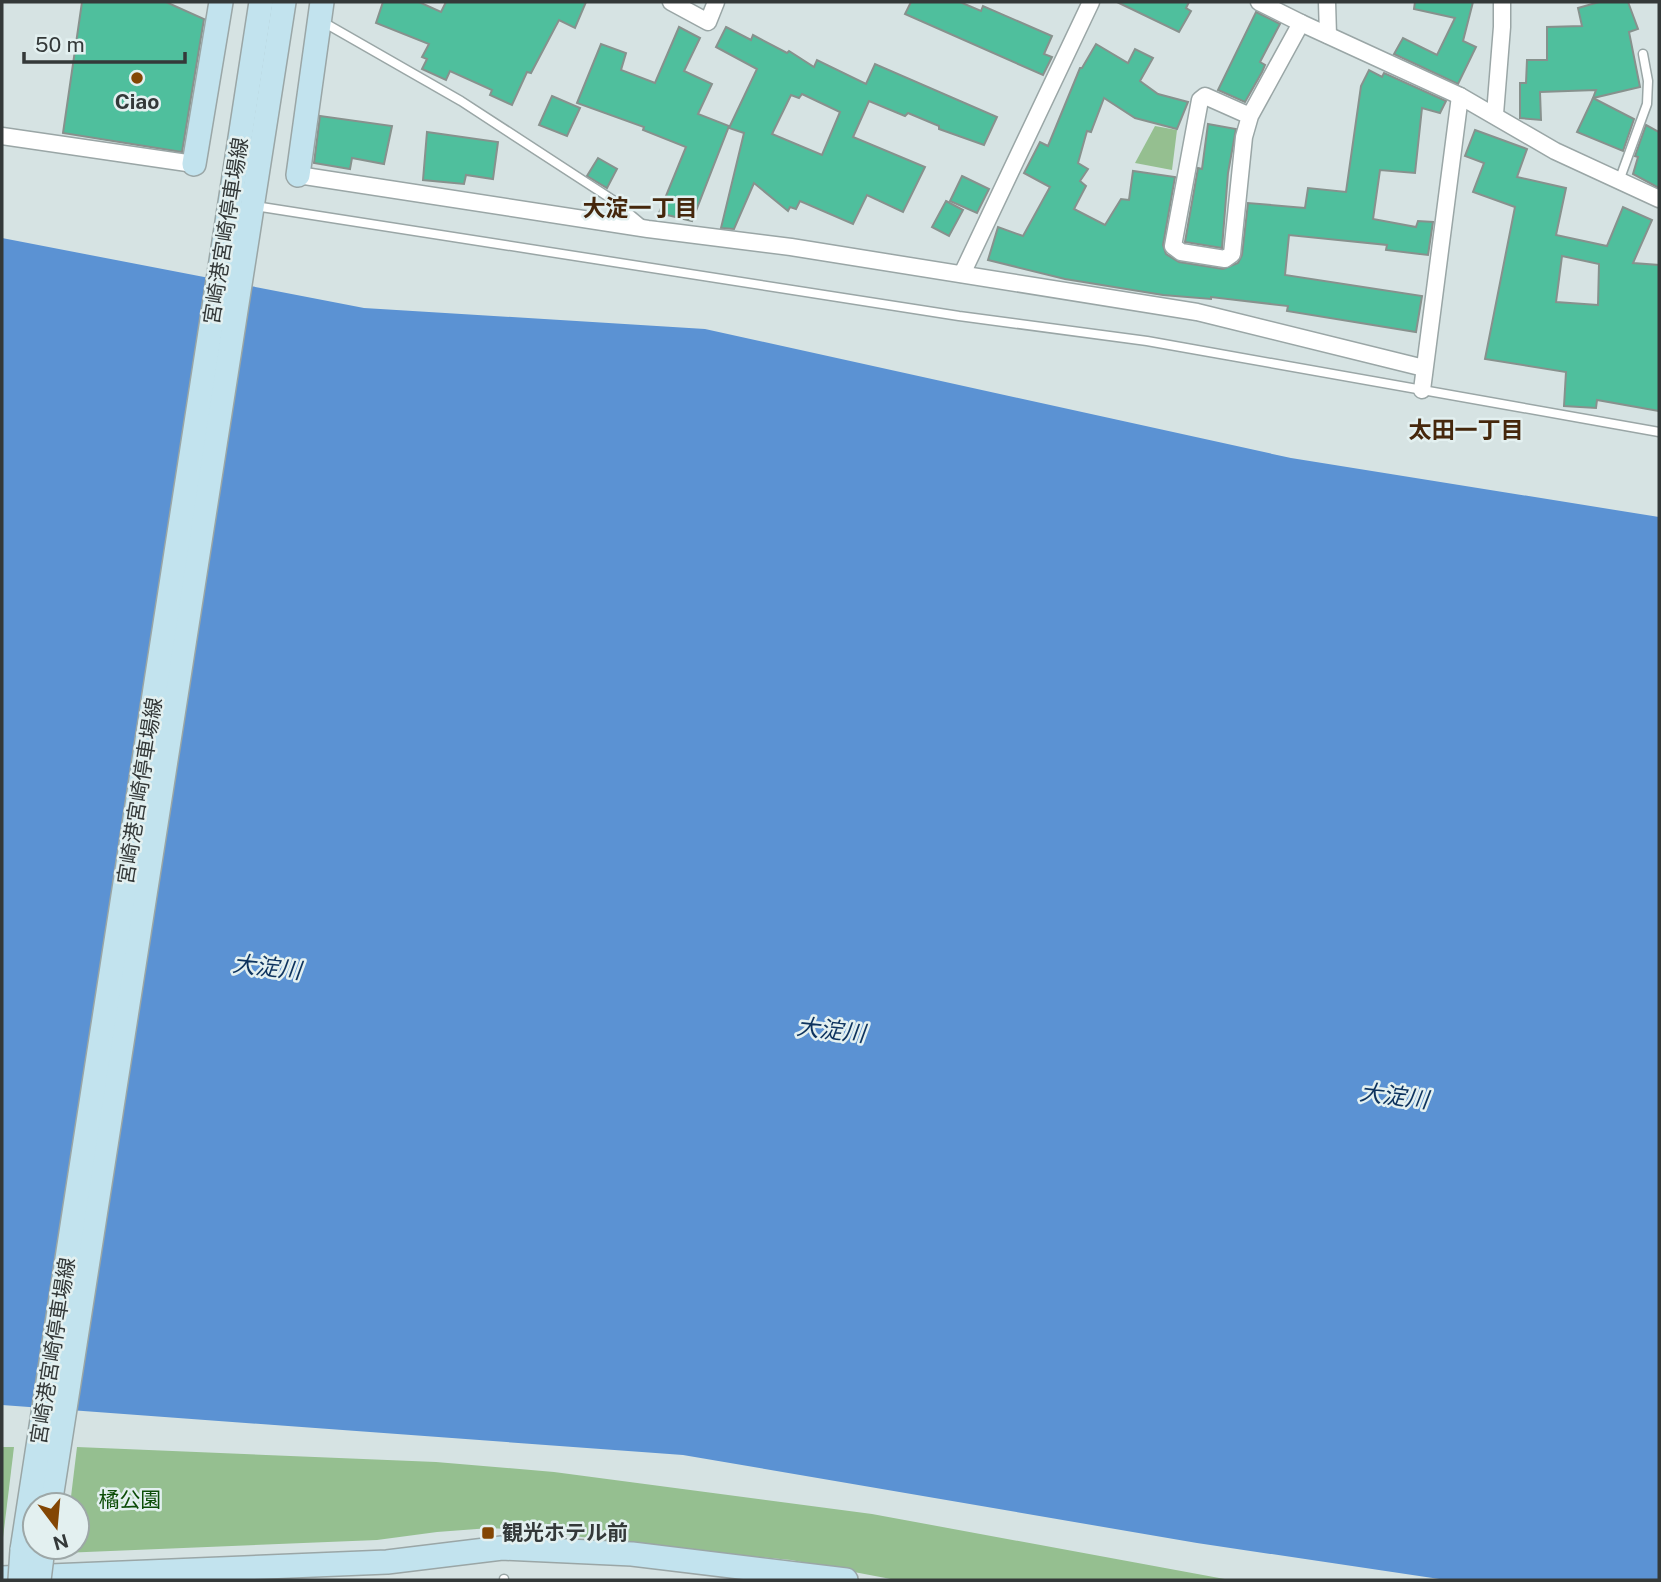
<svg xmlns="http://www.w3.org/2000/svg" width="1661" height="1582" viewBox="0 0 1661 1582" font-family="'Public Sans','Noto Sans JP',sans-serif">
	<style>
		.green { fill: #95bf90 }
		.water { fill: #5b92d3 }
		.building { fill: #4fbf9d; stroke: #87918d; stroke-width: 2; fill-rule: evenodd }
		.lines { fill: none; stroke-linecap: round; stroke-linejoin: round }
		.lane-casing { stroke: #9aa6a6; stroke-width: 11 }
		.street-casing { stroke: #9aa6a6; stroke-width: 19 }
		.secondary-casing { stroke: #9aa6a6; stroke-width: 26 }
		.lane { stroke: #fff; stroke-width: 8 }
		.street { stroke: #fff; stroke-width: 16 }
		.secondary { stroke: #c2e3ee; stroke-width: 23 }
		.secondary-bridge-casing { stroke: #9aa6a6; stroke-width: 26; stroke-linecap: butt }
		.secondary-bridge { stroke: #c2e3ee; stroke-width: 23 }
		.poi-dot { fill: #834604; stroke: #e3f0f0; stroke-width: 2.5 }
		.labels { text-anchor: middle; stroke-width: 5; stroke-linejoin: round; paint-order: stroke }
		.poi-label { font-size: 21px; font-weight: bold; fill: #343939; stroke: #e3f0f0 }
		.street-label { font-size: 21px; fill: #343939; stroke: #e3f0f0 }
		.park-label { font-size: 21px; fill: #0d4d08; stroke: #e3f0f0 }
		.neighbourhood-label { font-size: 23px; font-weight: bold; fill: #45270c; stroke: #e3f0f0 }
		.water-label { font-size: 23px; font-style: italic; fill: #0d335e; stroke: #e3f0f0 }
	</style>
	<rect width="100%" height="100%" fill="#d6e3e3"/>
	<g class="green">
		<path d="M 1155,126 L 1177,130 L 1172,170 L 1135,163 Z"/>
		<path d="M 2,1447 L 14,1447 L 2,1546 Z"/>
		<path d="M 77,1447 L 436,1462 L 554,1472 L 872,1514 L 1230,1580 L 896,1580 L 791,1560 L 635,1545 L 542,1531 L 490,1528 L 437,1532 L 377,1540 L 62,1553 L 63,1547 L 77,1547 L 77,1505 L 70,1505 Z"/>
	</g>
	<path class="water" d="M 2,238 L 364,308 L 705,329 L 1291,458 L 1659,517 L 1659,1580 L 1446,1580 L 1197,1543 L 683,1455 L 2,1405 Z"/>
	<g class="building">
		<path d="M 82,2 L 166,2 L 204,19 L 182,152 L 63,133 Z"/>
		<path d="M 383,2 L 419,2 L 441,12 L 446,2 L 586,2 L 575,28 L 559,20 L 531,73 L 527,72 L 512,105 L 490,95 L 492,90 L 450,71 L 446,80 L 422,69 L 427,59 L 422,57 L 429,44 L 376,23 Z"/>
		<path d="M 911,2 L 960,2 L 981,11 L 983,6 L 1052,36 L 1044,54 L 1052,57 L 1043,75 L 905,14 Z"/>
		<path d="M 1117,2 L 1189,2 L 1186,8 L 1191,11 L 1179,32 Z"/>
		<path d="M 1415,2 L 1473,2 L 1463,41 L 1476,47 L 1458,84 L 1394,54 L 1403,38 L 1437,55 L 1455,18 L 1414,9 Z"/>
		<path d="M 1599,2 L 1628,2 L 1638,29 L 1629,32 L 1640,87 L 1593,98 L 1596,90 L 1540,92 L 1541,120 L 1520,118 L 1520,83 L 1526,83 L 1527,60 L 1547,60 L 1547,27 L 1582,26 L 1578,8 Z"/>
		<path d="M 1256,12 L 1280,24 L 1260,62 L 1265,65 L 1262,72 L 1245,102 L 1218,90 Z"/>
		<path d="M 679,27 L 700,38 L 684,71 L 712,84 L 698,114 L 729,126 L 692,221 L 659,213 L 686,147 L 643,130 L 644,127 L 577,103 L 601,44 L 626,53 L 621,70 L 655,83 Z"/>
		<path d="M 726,27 L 751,40 L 753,35 L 787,53 L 789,51 L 814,67 L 817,60 L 866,84 L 875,64 L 997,117 L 984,145 L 939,129 L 939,126 L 908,113 L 905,116 L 869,101 L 853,137 L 925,167 L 903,212 L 867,195 L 853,224 L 800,201 L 796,209 L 790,207 L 788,211 L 754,183 L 734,229 L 721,228 L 744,133 L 729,128 L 757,69 L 716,47 ZM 802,94 L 840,112 L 822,155 L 772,134 L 791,95 L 799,98 Z"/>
		<path d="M 1096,44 L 1128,63 L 1135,49 L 1153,58 L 1140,81 L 1158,94 L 1188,102 L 1177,129 L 1135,118 L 1104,98 L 1091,132 L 1087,131 L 1078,163 L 1088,169 L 1080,181 L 1086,186 L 1074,209 L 1105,225 L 1121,199 L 1129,200 L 1133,171 L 1175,177 L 1163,245 L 1166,254 L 1179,262 L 1223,269 L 1238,263 L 1242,255 L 1248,203 L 1305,208 L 1308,188 L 1346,192 L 1361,86 L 1369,70 L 1382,77 L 1384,73 L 1446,101 L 1440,113 L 1422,108 L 1415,173 L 1380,170 L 1373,219 L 1416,227 L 1418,221 L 1433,222 L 1428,255 L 1386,250 L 1387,245 L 1289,235 L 1285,275 L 1422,296 L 1416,332 L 1287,311 L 1288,306 L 1211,297 L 1211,299 L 1163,295 L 1065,279 L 988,260 L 998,227 L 1023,236 L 1050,187 L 1024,173 L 1040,142 L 1048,146 L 1080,68 L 1082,68 Z"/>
		<path d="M 552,96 L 580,108 L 567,136 L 539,125 Z"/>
		<path d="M 1593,98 L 1634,119 L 1623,151 L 1577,132 Z"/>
		<path d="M 320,116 L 392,126 L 384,164 L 352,158 L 350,169 L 314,163 Z"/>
		<path d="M 1208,124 L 1236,129 L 1228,173 L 1222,248 L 1185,242 L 1198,168 L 1202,169 Z"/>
		<path d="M 1646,125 L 1659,132 L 1659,188 L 1633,174 L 1638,157 L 1635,156 Z"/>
		<path d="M 1475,130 L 1527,149 L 1517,177 L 1566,188 L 1556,235 L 1607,246 L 1623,207 L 1652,220 L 1633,263 L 1659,265 L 1659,411 L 1597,400 L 1596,408 L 1564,406 L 1566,372 L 1485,359 L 1515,207 L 1473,192 L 1484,163 L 1465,156 ZM 1562,256 L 1599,264 L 1598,305 L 1556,302 Z"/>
		<path d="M 427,132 L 498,142 L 493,179 L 466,175 L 464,184 L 423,180 Z"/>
		<path d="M 598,158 L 617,169 L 607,188 L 587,176 Z"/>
		<path d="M 962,176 L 989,189 L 977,213 L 950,201 Z"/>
		<path d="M 946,201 L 963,210 L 949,236 L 932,227 Z"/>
	</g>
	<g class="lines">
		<g class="lane-casing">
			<g id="lane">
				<path d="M 323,22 L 461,101 L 613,200 L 643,225"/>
				<path d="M 1619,181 L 1647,104 L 1648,81 L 1643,54"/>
				<path d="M 255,206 L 959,316 L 1147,341 L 1659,432"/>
				<path d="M 504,1579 L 504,1580"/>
			</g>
		</g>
		<g class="street-casing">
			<g id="street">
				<path d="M 671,2 L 708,22 L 716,2"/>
				<path d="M 1259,2 L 1301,23 L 1460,96 L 1555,151 L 1659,199"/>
				<path d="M 1327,2 L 1328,35"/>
				<path d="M 1495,114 L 1502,27 L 1502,2"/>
				<path d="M 1250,116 L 1205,96 L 1200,100 L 1173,246 L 1181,252 L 1225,259 L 1232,254 L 1244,137 L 1250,116 L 1301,23"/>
				<path d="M 2,136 L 194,164"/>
				<path d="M 298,175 L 648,229 L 791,247 L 1197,312 L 1424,368"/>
				<path d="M 962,274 L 1091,2"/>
				<path d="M 1422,390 L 1460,96"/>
			</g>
		</g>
		<g class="secondary-casing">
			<g id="secondary">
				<path d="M 194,164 L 221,2"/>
				<path d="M 298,175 L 322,2"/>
				<path d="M 50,1505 L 284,2"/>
				<path d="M 22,1550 L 261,2"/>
				<path d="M 2,1578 L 387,1562 L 502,1548 L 632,1554 L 846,1580"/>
			</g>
		</g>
		<use href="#lane" class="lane"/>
		<use href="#street" class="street"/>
		<use href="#secondary" class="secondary"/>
		<g class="secondary-bridge-casing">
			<g id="secondary-bridge">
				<path d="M 20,1580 L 22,1550"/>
				<path d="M 39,1580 L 43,1548"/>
			</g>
		</g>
		<use href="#secondary-bridge" class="secondary-bridge"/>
	</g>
	<g class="poi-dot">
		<circle cx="137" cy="78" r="7"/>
		<rect x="481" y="1526" width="14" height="14" rx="3.5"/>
	</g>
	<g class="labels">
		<g class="poi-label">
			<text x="137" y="109">Ciao</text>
			<text x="502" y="1540" text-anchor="start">観光ホテル前</text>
		</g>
		<g class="street-label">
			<text transform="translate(226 231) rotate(-81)" y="7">宮崎港宮崎停車場線</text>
			<text transform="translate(140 791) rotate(-81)" y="7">宮崎港宮崎停車場線</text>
			<text transform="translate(53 1351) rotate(-81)" y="7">宮崎港宮崎停車場線</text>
		</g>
		<g class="park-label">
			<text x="130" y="1507">橘公園</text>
		</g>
		<g class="neighbourhood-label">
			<text x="640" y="216">大淀一丁目</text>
			<text x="1466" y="438">太田一丁目</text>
		</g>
		<g class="water-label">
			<text transform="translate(267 967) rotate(6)" y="8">大淀川</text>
			<text transform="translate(831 1030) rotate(6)" y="8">大淀川</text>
			<text transform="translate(1394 1096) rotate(7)" y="8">大淀川</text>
		</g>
	</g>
	<rect width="1661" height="1582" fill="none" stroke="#343939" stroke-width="7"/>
	<g transform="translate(56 1526) rotate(164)"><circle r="33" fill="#e3f0f0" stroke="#9da7a7" stroke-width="2"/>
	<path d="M0-5L12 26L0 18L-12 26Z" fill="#834604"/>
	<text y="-10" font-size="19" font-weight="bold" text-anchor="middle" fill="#343939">N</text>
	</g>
	<path d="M24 52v10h161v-10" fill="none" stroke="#343939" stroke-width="3.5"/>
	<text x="35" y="52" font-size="21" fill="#343939" stroke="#e3f0f0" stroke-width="5" paint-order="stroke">50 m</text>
</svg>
